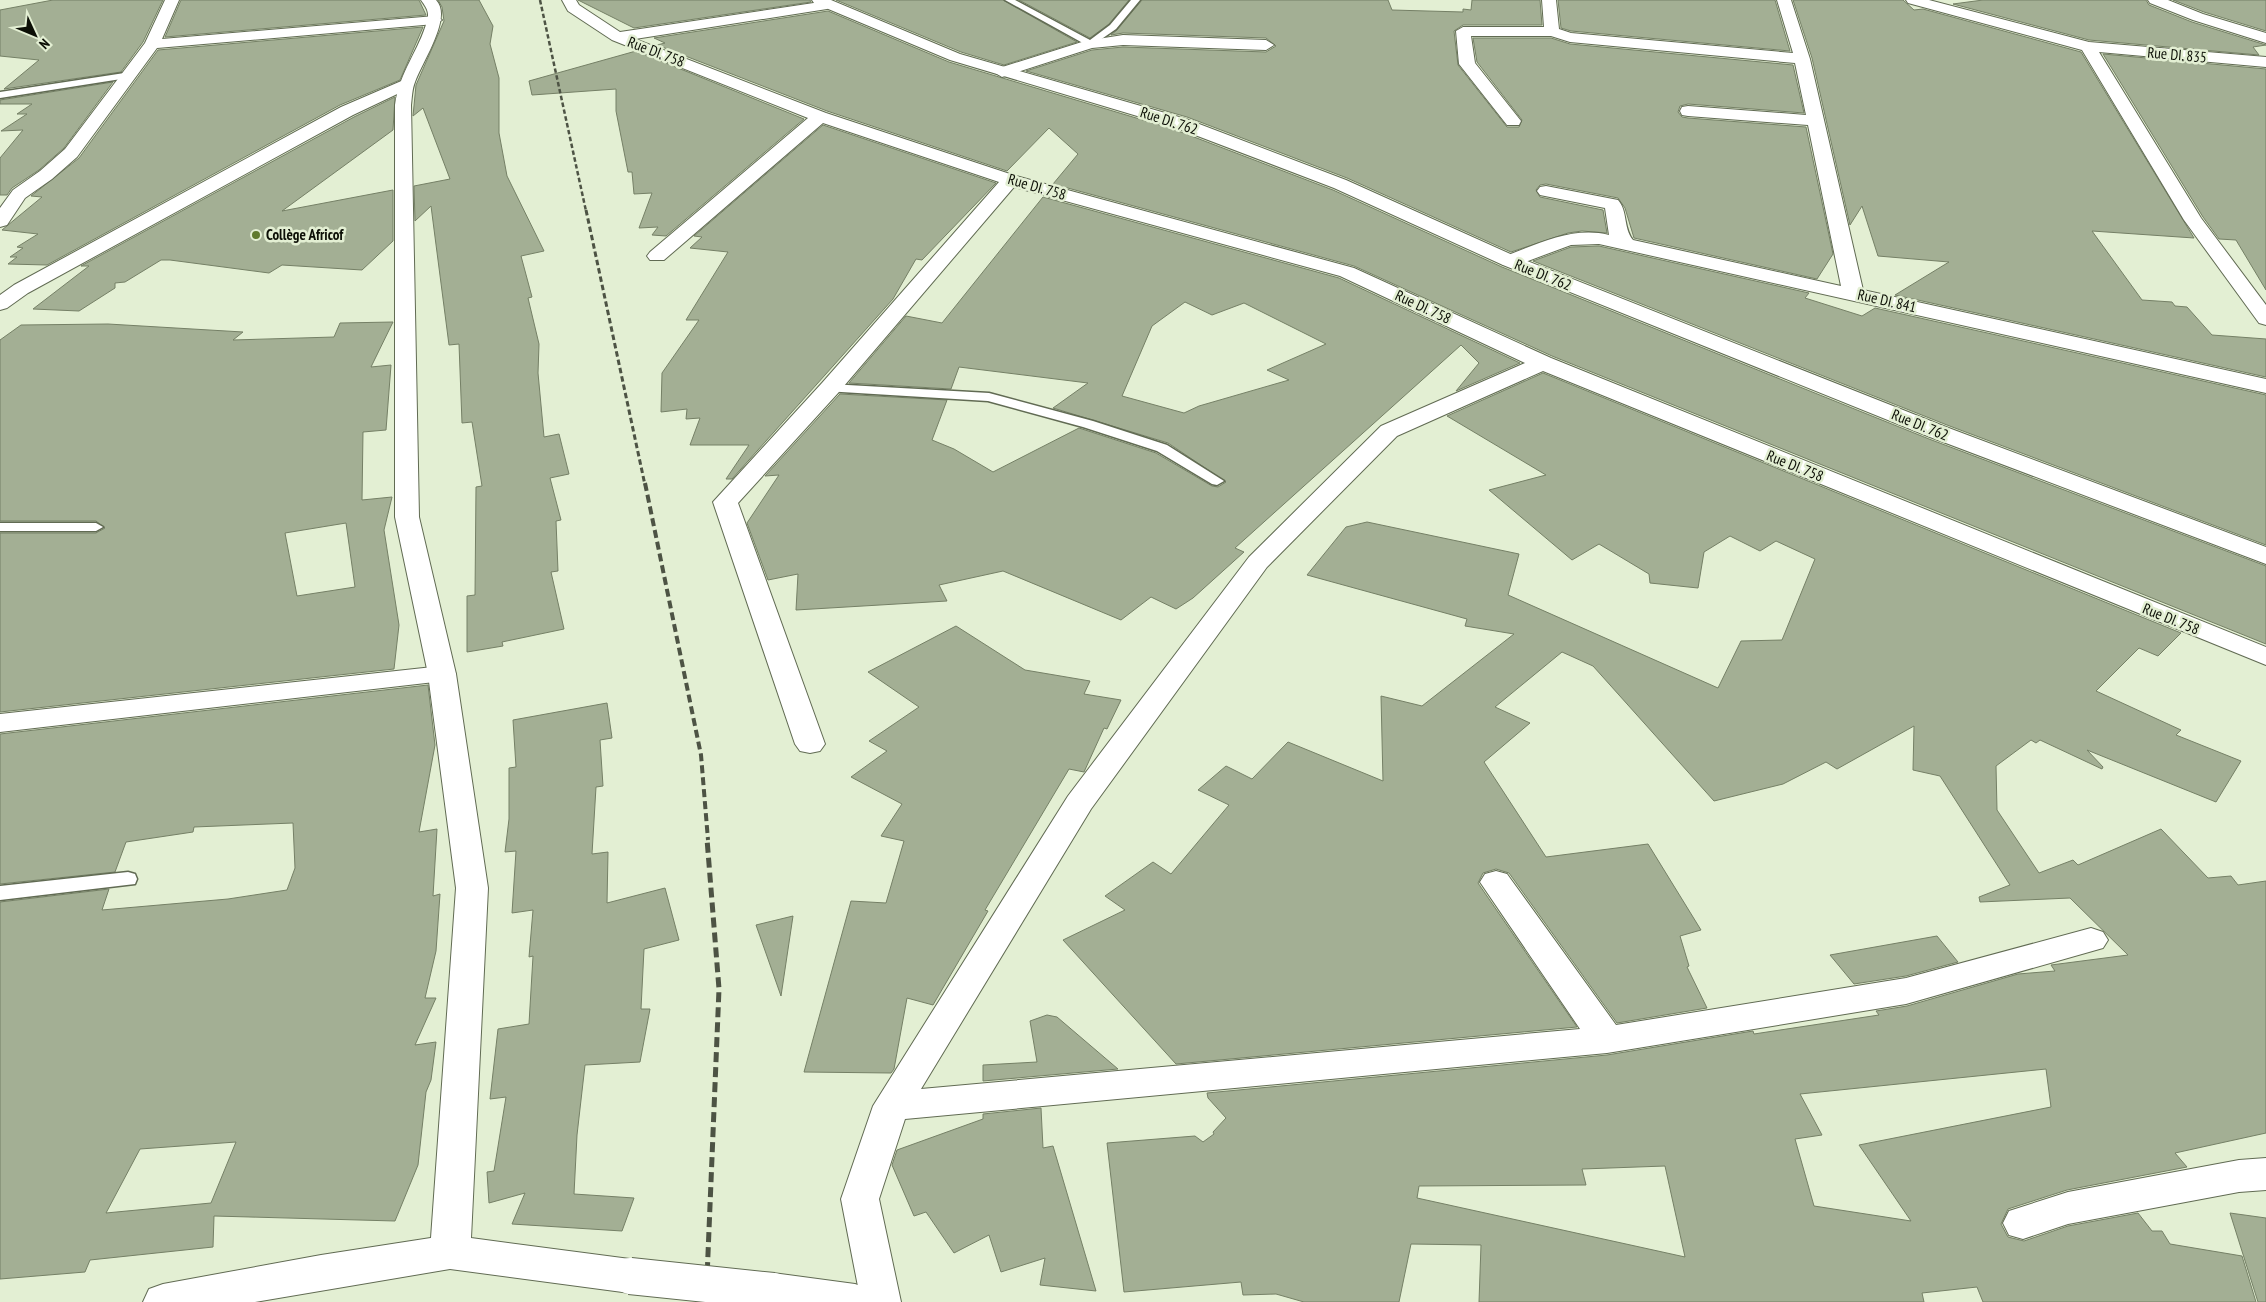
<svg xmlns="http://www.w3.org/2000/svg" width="2266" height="1302" viewBox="0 0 2266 1302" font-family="'PT Sans Narrow',sans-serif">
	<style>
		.building { fill: #a3af94; stroke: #758066; fill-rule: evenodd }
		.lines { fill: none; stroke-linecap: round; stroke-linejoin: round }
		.lane-casing { stroke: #616b53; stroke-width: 3 }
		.street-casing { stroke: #616b53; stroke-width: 2 }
		.secondary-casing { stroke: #616b53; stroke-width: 2 }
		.lane { fill: #fff; fill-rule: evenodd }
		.street { fill: #fff; fill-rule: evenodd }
		.secondary { fill: #fff; fill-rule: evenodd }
		.rail-far3 { stroke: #4d5344; stroke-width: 2.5; stroke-dasharray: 4.5 2.5; stroke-linecap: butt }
		.rail-far2 { stroke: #4d5344; stroke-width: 3; stroke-dasharray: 5.5 3; stroke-linecap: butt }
		.rail-far1 { stroke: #4d5344; stroke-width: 4; stroke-dasharray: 8 4; stroke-linecap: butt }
		.rail { stroke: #4d5344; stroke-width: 5; stroke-dasharray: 10 5; stroke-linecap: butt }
		.secondary-bridge-casing { stroke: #616b53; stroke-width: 38; stroke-linecap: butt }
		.secondary-bridge { stroke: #fff; stroke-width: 36 }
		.poi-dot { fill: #607b2e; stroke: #e3efd3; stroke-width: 2 }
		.labels { text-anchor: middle; stroke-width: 5; stroke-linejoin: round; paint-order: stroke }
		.far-street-label { font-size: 15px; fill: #0c0f06; stroke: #e3efd3 }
		.far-poi-label { font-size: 15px; font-weight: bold; fill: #0c0f06; stroke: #e3efd3; text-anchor: start }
	</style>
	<rect width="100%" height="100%" fill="#e3efd3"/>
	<g class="building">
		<path d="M 53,0 L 163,0 L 143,42 L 121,72 L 4,89 L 39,60 L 0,56 L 0,10 Z"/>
		<path d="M 181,0 L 419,0 L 426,15 L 165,37 Z"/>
		<path d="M 438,0 L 479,0 L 493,26 L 490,44 L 499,78 L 499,133 L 507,176 L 544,251 L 521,256 L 532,297 L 528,298 L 539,344 L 538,373 L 544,437 L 559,434 L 569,474 L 550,478 L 561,520 L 556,521 L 558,571 L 551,572 L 564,629 L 502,642 L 503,646 L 467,652 L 467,596 L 475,595 L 476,487 L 482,486 L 472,422 L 462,423 L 459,344 L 449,345 L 431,206 L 415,221 L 414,186 L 450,179 L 423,108 L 413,116 L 416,85 L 444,21 L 442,7 Z"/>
		<path d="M 578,0 L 810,0 L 811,2 L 634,28 Z"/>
		<path d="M 836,0 L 1003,0 L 1077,42 L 1004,65 L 961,52 Z"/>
		<path d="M 1019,0 L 1129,0 L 1109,24 L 1090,38 Z"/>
		<path d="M 1142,0 L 1388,0 L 1392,10 L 1463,12 L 1463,9 L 1471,10 L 1472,0 L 1540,0 L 1542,25 L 1463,25 L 1454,31 L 1458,65 L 1507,127 L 1519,127 L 1522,120 L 1477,62 L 1473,38 L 1551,38 L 1570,44 L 1793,65 L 1804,113 L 1688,104 L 1680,106 L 1678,112 L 1682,117 L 1688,118 L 1806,127 L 1833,254 L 1817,279 L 1634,238 L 1625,208 L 1618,198 L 1546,184 L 1540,185 L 1536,190 L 1540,197 L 1603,210 L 1607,233 L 1582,231 L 1568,233 L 1511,252 L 1347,178 L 1187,117 L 1026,71 L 1092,50 L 1123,47 L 1266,52 L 1276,46 L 1266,38 L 1123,33 L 1111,35 L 1117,30 Z"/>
		<path d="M 1558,0 L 1775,0 L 1790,51 L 1571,31 L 1561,28 Z"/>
		<path d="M 1793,0 L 1903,0 L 1914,10 L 1923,9 L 2081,52 L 2194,238 L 2092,231 L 2142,300 L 2172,302 L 2175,306 L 2187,307 L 2212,335 L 2266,339 L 2266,377 L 1895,295 L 1949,262 L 1878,256 L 1862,206 L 1850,225 L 1812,58 Z"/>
		<path d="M 1983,0 L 2146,0 L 2149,5 L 2192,22 L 2266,45 L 2253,47 L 2259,55 L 2089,40 L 1953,4 Z"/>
		<path d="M 2173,0 L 2266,0 L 2266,31 L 2204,12 Z"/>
		<path d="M 828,11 L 949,62 L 1173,129 L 1333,190 L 1502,267 L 1929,439 L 2266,566 L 2266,644 L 1552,356 L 1354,266 L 1053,184 L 1078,154 L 1049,128 L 1007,171 L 827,111 L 657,45 L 665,43 L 654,38 Z"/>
		<path d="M 423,27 L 400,80 L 340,105 L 47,265 L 8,264 L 17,257 L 10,257 L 23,248 L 17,247 L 38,234 L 2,230 L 42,197 L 31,196 L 79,158 L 158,50 Z"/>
		<path d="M 636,51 L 804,119 L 666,236 L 652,235 L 658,227 L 639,228 L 652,193 L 634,194 L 632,172 L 628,172 L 616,111 L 616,89 L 532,95 L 529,81 Z"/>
		<path d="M 2103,54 L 2266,69 L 2266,290 L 2236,240 L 2219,239 L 2203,217 Z"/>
		<path d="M 113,82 L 64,148 L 39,170 L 12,188 L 7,195 L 0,195 L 0,158 L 23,130 L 1,131 L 27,114 L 17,114 L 32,104 L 0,104 L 0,100 Z"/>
		<path d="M 395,97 L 393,130 L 282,211 L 393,190 L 393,241 L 362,270 L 282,265 L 269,273 L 170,260 L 161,260 L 125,282 L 115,283 L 115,288 L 79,311 L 33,309 L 89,266 L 81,266 L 354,117 Z"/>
		<path d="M 823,125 L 996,183 L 922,260 L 916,259 L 893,299 L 732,479 L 726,479 L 749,445 L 690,445 L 700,418 L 686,419 L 687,409 L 661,412 L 662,373 L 699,320 L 686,320 L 728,252 L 690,248 L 702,237 L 694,236 Z"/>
		<path d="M 1043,197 L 1339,278 L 1520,363 L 1456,391 L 1479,363 L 1461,345 L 1235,548 L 1244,552 L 1193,598 L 1176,609 L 1151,597 L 1121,620 L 1003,571 L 939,585 L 947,601 L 796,610 L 798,574 L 768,580 L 747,523 L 779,475 L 765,476 L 840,394 L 947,400 L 932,440 L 954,449 L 993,472 L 1079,428 L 1156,453 L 1212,486 L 1218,487 L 1226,482 L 1168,443 L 1053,408 L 1088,383 L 959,367 L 951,389 L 849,383 L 906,316 L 942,323 ZM 1185,302 L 1212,315 L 1244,303 L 1326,344 L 1267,370 L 1289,380 L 1199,406 L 1184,413 L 1122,396 L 1152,326 Z"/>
		<path d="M 1599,246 L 1809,293 L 1805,298 L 1862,316 L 1875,308 L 2266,395 L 2266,545 L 1947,425 L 1533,261 L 1571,247 Z"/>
		<path d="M 393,322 L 371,367 L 391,365 L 386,430 L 363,432 L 362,500 L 392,497 L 384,530 L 399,625 L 394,669 L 0,712 L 0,533 L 96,533 L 105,528 L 96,521 L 0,521 L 0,340 L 21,325 L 108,324 L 243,332 L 233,340 L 334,337 L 340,323 ZM 346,523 L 355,587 L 297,596 L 285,533 Z"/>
		<path d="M 1543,373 L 2181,633 L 2158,656 L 2139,648 L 2096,691 L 2181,730 L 2176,735 L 2241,761 L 2216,802 L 2087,750 L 2103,767 L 2102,769 L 2040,740 L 2036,743 L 2031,740 L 1996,766 L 1997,810 L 2039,873 L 2073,860 L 2078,865 L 2161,829 L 2208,878 L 2231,876 L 2238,885 L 2266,881 L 2266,1133 L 2175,1153 L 2187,1167 L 2067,1190 L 2008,1209 L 2001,1224 L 2008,1237 L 2024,1241 L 2068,1226 L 2138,1213 L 2152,1231 L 2162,1231 L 2170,1244 L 2242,1256 L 2256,1302 L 1983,1302 L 1977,1287 L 1922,1293 L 1924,1302 L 1479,1302 L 1481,1245 L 1411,1244 L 1399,1302 L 1304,1302 L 1276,1294 L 1243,1295 L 1241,1282 L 1124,1292 L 1107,1143 L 1195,1136 L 1203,1142 L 1214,1134 L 1213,1132 L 1226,1118 L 1208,1098 L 1207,1093 L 1607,1055 L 1753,1031 L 1754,1034 L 1879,1015 L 1876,1011 L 1907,1006 L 2018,974 L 2055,971 L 2051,965 L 2128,955 L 2070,898 L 1980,902 L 1979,897 L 2010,885 L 1940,776 L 1913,770 L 1914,726 L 1837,769 L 1826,762 L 1783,784 L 1714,801 L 1593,666 L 1562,652 L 1495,707 L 1530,723 L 1484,762 L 1546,857 L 1648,844 L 1701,930 L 1680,936 L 1689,966 L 1687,967 L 1707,1008 L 1617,1023 L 1509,873 L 1496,869 L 1483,873 L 1478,883 L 1577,1027 L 1176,1064 L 1063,940 L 1125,910 L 1105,896 L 1153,862 L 1171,874 L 1229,805 L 1198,790 L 1226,766 L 1252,779 L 1288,742 L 1383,781 L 1381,696 L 1422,706 L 1514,634 L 1465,626 L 1467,619 L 1307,575 L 1346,527 L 1367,522 L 1519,554 L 1508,595 L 1718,688 L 1741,641 L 1782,640 L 1815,559 L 1776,541 L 1760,551 L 1730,536 L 1704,552 L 1698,588 L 1650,583 L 1649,574 L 1599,544 L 1572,560 L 1489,490 L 1546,475 L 1447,416 ZM 2046,1069 L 2051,1107 L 1859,1145 L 1911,1221 L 1814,1206 L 1795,1139 L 1822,1135 L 1800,1094 ZM 1665,1166 L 1685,1257 L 1417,1198 L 1419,1186 L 1586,1185 L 1582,1169 Z"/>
		<path d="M 956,626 L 1025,670 L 1090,681 L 1084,694 L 1121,700 L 1107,729 L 1104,728 L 1084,772 L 1069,769 L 985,910 L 988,911 L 933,1005 L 907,998 L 894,1069 L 891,1073 L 804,1072 L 851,901 L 886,903 L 904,841 L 881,836 L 902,804 L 851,777 L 887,751 L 869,741 L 919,707 L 868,672 Z"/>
		<path d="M 428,685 L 435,745 L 419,832 L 437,829 L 433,896 L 440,894 L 436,951 L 425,998 L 436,998 L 415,1045 L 436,1042 L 431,1080 L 426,1092 L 418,1165 L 395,1221 L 214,1216 L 213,1247 L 90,1260 L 85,1272 L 0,1279 L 0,902 L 109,889 L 102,910 L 228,899 L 287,890 L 295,868 L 293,823 L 194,827 L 193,832 L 126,842 L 115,872 L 0,884 L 0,734 ZM 236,1142 L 211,1203 L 106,1213 L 140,1149 Z"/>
		<path d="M 607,703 L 612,738 L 600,740 L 603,786 L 596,787 L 592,854 L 608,852 L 607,903 L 665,888 L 679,940 L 644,949 L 641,1009 L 650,1009 L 640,1062 L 585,1065 L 577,1135 L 574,1194 L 634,1198 L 622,1231 L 512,1224 L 525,1193 L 489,1203 L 487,1172 L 494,1171 L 506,1097 L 490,1099 L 498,1029 L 529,1024 L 533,956 L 529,957 L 533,910 L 512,913 L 516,851 L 505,852 L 509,819 L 509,768 L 516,767 L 513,720 Z"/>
		<path d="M 793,916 L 781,996 L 756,925 Z"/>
		<path d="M 1937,936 L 1958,962 L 1906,976 L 1854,984 L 1830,955 Z"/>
		<path d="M 1047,1015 L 1057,1017 L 1118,1069 L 983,1081 L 983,1065 L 1037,1062 L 1030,1021 Z"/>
		<path d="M 1041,1108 L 1043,1148 L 1053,1146 L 1096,1291 L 1040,1285 L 1045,1258 L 1001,1272 L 989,1235 L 954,1253 L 926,1212 L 914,1216 L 892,1165 L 897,1150 L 983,1119 L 983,1114 Z"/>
		<path d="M 2230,1213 L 2266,1218 L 2266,1302 L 2258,1302 Z"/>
	</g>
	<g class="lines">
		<g class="lane-casing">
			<g id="lane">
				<path d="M 1005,0 L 1015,0 L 1090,40 L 1110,25 L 1131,0 L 1140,0 L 1116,29 L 1090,47 Z"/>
				<path d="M 131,72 L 134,73 L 134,77 L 0,98 L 0,92 Z"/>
				<path d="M 830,384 L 989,393 L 1093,421 L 1167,445 L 1224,481 L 1217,485 L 1212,484 L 1157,451 L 1083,427 L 988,401 L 825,391 L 823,388 Z"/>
				<path d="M 0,523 L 96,523 L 103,527 L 96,531 L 0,531 Z"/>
				<path d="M 128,872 L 135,874 L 137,879 L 135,884 L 0,900 L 0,886 Z"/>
			</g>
		</g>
		<g class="street-casing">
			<g id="street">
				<path d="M 165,0 L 179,0 L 162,39 L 435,16 L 442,20 L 435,24 L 157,48 L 77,157 L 52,179 L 25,198 L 7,225 L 0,227 L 0,208 L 13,190 L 40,171 L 65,149 L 145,43 Z"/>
				<path d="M 562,0 L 576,0 L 579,5 L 620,32 L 827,1 L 832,2 L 834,5 L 827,9 L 635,39 L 826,113 L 1016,176 L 1354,268 L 1551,358 L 2266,647 L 2266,665 L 1543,371 L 1397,436 L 1267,567 L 1091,809 L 921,1089 L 1580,1029 L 1480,882 L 1485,874 L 1496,871 L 1507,874 L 1616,1025 L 1906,978 L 2091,928 L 2103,932 L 2108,940 L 2103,948 L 1906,1004 L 1607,1053 L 905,1119 L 879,1199 L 901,1302 L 861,1302 L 841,1199 L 873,1106 L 1068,796 L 1249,557 L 1381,426 L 1525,363 L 1340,276 L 1014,187 L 838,393 L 738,503 L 825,744 L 820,751 L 810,753 L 800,751 L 795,744 L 713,502 L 822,383 L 999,182 L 823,123 L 664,260 L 650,260 L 647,256 L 650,252 L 808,118 L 612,40 L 568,11 Z"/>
				<path d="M 1542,0 L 1556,0 L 1559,29 L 1571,33 L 1793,53 L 1777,0 L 1791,0 L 1810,59 L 1863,290 L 2266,379 L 2266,393 L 1599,244 L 1571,245 L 1517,265 L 1503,265 L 1500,261 L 1503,257 C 1538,244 1572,226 1609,235 L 1605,208 L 1540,195 L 1537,191 L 1540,187 L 1546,186 L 1618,200 C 1628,211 1623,228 1633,240 L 1841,286 L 1808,125 L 1688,116 L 1682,115 L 1680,111 L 1682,107 L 1688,106 L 1806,115 L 1795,63 L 1570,42 L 1551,36 L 1471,36 L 1475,63 L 1521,121 L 1519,125 L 1507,125 L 1459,64 L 1456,31 L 1463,27 L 1544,27 Z"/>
				<path d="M 1906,0 L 1929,0 L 2089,42 L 2266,57 L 2266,67 L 2099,52 L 2201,218 L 2266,305 L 2266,325 L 2259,323 L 2184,220 L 2082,50 L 1908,3 Z"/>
				<path d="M 1123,35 L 1266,40 L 1274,45 L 1266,50 L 1123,45 L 1092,48 L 1002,77 L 994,72 L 996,69 L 1085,41 Z"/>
				<path d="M 406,79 L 412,81 L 414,84 L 412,87 L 353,115 L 28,293 L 7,308 L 0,310 L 0,295 L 14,285 L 341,107 Z"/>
				<path d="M 442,666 L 452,668 L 456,674 L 452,680 L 0,732 L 0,714 Z"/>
				<path d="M 2266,1158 L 2266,1190 L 2239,1192 L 2068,1224 L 2023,1239 L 2009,1235 L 2003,1223 L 2009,1211 L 2068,1192 L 2239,1160 Z"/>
				<path d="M 450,1235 L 464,1240 L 470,1252 L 464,1264 L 450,1269 L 255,1302 L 143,1302 L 149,1289 L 163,1284 L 321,1255 Z"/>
			</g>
		</g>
		<g class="secondary-casing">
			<g id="secondary">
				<path d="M 421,0 L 436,0 C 453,17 422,62 415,82 C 412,89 412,98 411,105 L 419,517 L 456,674 L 488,888 L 471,1238 L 630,1259 L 644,1264 L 650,1276 L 644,1288 L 630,1293 L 450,1269 L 436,1264 L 430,1252 L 456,888 L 428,674 L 395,517 L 395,105 C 400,70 419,51 427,21 C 430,12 426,7 421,0 Z"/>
				<path d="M 812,0 L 831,0 L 960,54 L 1186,119 L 1346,180 L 1517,257 L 1946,427 L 2266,547 L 2266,564 L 1930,437 L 1503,265 L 1334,188 L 1174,127 L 950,60 L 814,3 Z"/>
				<path d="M 2148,0 L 2168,0 L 2203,14 L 2266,33 L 2266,43 L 2193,20 L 2150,3 Z"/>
				<path d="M 773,1273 L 855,1284 L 869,1289 L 875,1302 L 758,1302 L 753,1291 L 759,1279 Z"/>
			</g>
		</g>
		<use href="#lane" class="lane"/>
		<use href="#street" class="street"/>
		<use href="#secondary" class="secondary"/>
		<path class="rail-far3" d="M 540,0 L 586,211"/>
		<path class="rail-far2" d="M 586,210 L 645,485"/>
		<path class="rail-far1" d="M 645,483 L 701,755 L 708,840"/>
		<path class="rail" d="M 706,1302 L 719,989 L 707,839"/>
		<g class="secondary-bridge-casing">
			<path id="secondary-bridge" d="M 630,1276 L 773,1291"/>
		</g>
		<use href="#secondary-bridge" class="secondary-bridge"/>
	</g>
	<circle class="poi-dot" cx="256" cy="235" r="5"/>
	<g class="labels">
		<g class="far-street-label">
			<text transform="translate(656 52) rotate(21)" y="5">Rue DI. 758</text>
			<text transform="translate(2177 55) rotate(5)" y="5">Rue DI. 835</text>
			<text transform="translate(1169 121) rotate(18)" y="5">Rue DI. 762</text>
			<text transform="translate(1037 187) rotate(16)" y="5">Rue DI. 758</text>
			<text transform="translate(1543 275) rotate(22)" y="5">Rue DI. 762</text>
			<text transform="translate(1887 301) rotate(13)" y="5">Rue DI. 841</text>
			<text transform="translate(1423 307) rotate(25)" y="5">Rue DI. 758</text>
			<text transform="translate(1920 425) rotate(22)" y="5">Rue DI. 762</text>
			<text transform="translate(1795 466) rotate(22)" y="5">Rue DI. 758</text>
			<text transform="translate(2171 619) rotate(22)" y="5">Rue DI. 758</text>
		</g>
		<g class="far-poi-label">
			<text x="266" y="240">Collège Africof</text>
		</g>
	</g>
	<g transform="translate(35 35) rotate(134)" stroke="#e3efd3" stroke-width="4" paint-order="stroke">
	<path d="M0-4L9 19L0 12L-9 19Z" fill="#0c0f06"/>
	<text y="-8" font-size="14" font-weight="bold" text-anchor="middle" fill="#0c0f06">N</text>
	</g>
</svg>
